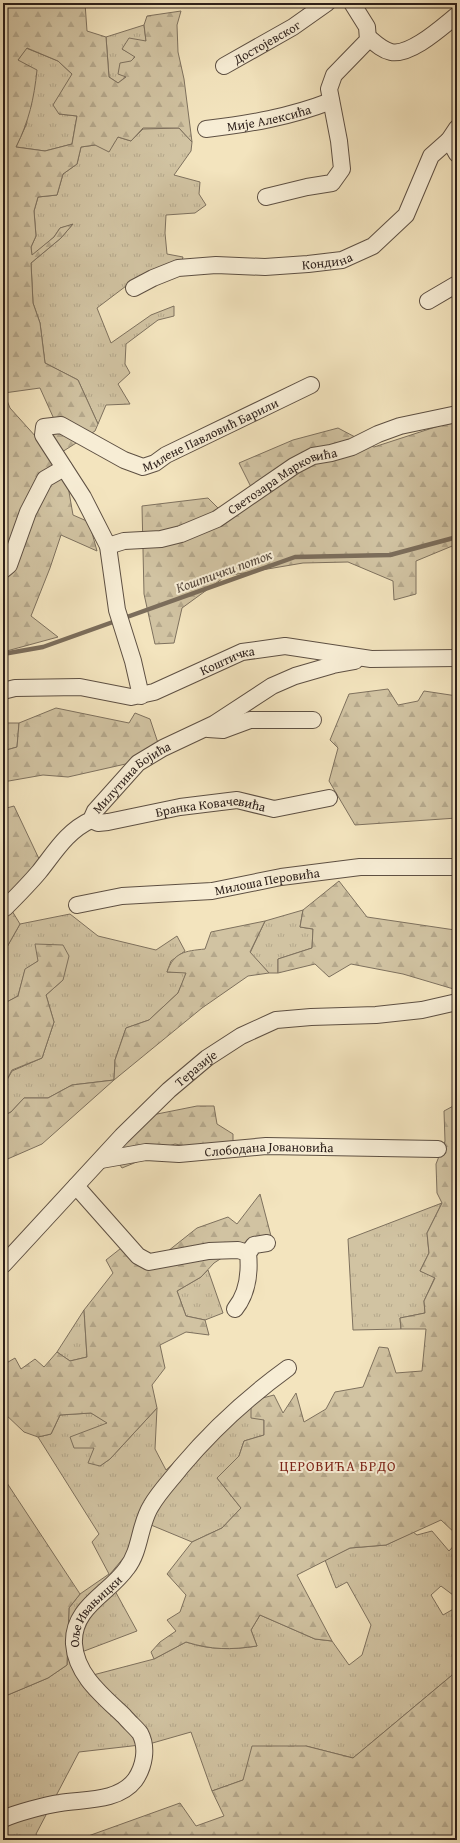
<svg xmlns="http://www.w3.org/2000/svg" width="460" height="1843" viewBox="0 0 460 1843" font-family="'Gentium Book Plus',serif">
	<style>
		.grass { fill: url(#grass-tufts); stroke: #7e715e }
		.forest { fill: url(#forest-firs); stroke: #7e715e; fill-rule: evenodd }
		.lines { fill: none; stroke-linecap: round; stroke-linejoin: round }
		.stream { stroke: #7b6d5b; stroke-width: 4.5 }
		.minor-casing { stroke: #5e5043; stroke-width: 18 }
		.minor { stroke: #f7edd5; stroke-width: 16 }
		.labels { text-anchor: middle; stroke-width: 4; stroke-linejoin: round; paint-order: stroke }
		.street-label { font-size: 13px; fill: #2c1f1a; stroke: #f7edd5 }
		.water-label { font-size: 14px; font-style: italic; fill: #5a4c40; stroke: #f7edd5 }
		.neighbourhood-label { font-size: 14px; letter-spacing: 1px; fill: #7a1f14; stroke: #f7edd5 }
	</style>
	<defs>
		<pattern id="grass-tufts" width="24" height="20" patternUnits="userSpaceOnUse"><rect width="24" height="20" fill="#d1c3a2"/><path d="M3 7l-1-3M5 7V3M7 7l1-3M15 17l-1-3M17 17v-4M19 17l1-3" fill="none" stroke="#b4a78b"/></pattern>
		<pattern id="forest-firs" width="22" height="20" patternUnits="userSpaceOnUse"><rect width="22" height="20" fill="#d1c3a2"/><path d="M5 1l3.5 6h-7zM16 11l3.5 6h-7z" fill="#b4a78b"/></pattern>
	</defs>
	<rect width="100%" height="100%" fill="#f3e4be"/>
	<filter id="stains"><feTurbulence type="fractalNoise" baseFrequency=".005" numOctaves="4"/><feColorMatrix values="0 0 0 0 .2 0 0 0 0 .09 0 0 0 0 .02 0 0 0 .5 -.17"/></filter>
	<radialGradient id="worn" r=".72"><stop offset=".6" stop-color="#630" stop-opacity="0"/><stop offset="1" stop-color="#630" stop-opacity=".3"/></radialGradient>
	<g class="grass">
		<path d="M 144,25 L 146,41 L 122,49 L 135,56 C 126,69 132,73 118,83 L 109,77 L 106,37 Z"/>
		<path d="M 26,48 L 58,61 L 72,74 L 59,114 L 77,116 L 72,144 L 45,151 L 16,147 L 27,123 L 18,60 Z"/>
		<path d="M 179,128 L 192,142 L 191,151 L 174,175 L 200,182 L 199,194 L 206,205 L 195,213 L 166,215 L 165,233 L 167,254 L 183,257 L 181,264 L 134,280 L 97,308 L 111,343 L 151,315 L 174,306 L 174,316 L 158,320 L 126,344 L 125,364 L 130,373 L 118,384 L 130,404 L 106,405 L 98,424 L 78,380 L 45,363 L 40,323 L 33,303 L 31,263 L 61,238 L 72,225 L 60,228 L 54,237 L 32,256 L 31,247 L 36,236 L 34,211 L 38,197 L 57,195 L 63,174 L 77,164 L 81,147 L 95,145 L 118,137 L 131,141 L 143,129 Z"/>
		<path d="M 3,723 L 19,723 L 17,747 L 3,751 Z"/>
		<path d="M 303,910 L 300,927 L 313,929 L 312,948 L 278,959 L 278,973 L 269,973 L 250,953 L 265,921 Z"/>
		<path d="M 70,914 L 98,936 L 156,950 L 177,936 L 185,951 L 171,961 L 167,972 L 187,972 L 178,993 L 149,1020 L 126,1028 L 115,1060 L 114,1080 L 72,1085 L 48,1098 L 24,1098 L 11,1112 L 3,1116 L 3,1087 L 12,1071 L 42,1058 L 54,1022 L 46,995 L 63,980 L 38,961 L 25,970 L 18,996 L 3,1004 L 3,954 L 20,924 Z"/>
		<path d="M 442,1203 L 427,1233 L 429,1253 L 420,1271 L 435,1277 L 424,1301 L 425,1313 L 400,1318 L 401,1329 L 353,1330 L 348,1239 Z"/>
		<path d="M 208,1270 L 223,1313 L 205,1320 L 186,1316 L 177,1291 L 201,1277 Z"/>
		<path d="M 84,1310 L 87,1357 L 70,1361 L 57,1352 Z"/>
		<path d="M 251,1401 L 264,1420 L 264,1435 L 244,1441 L 239,1456 L 217,1478 L 241,1508 L 222,1528 L 192,1542 L 151,1525 L 110,1574 L 114,1589 L 137,1631 L 79,1653 L 93,1675 L 154,1659 L 186,1642 C 211,1650 231,1650 257,1646 L 251,1630 L 260,1615 L 315,1639 L 332,1641 L 349,1665 L 362,1655 L 371,1625 L 347,1582 L 336,1588 L 325,1560 L 350,1548 L 386,1545 L 413,1532 L 417,1535 L 432,1531 L 449,1551 L 457,1542 L 457,1592 L 453,1595 L 441,1586 L 431,1595 L 443,1615 L 457,1607 L 457,1671 L 353,1758 L 306,1746 L 243,1780 L 212,1791 L 191,1732 L 149,1744 L 79,1752 L 36,1834 L 39,1840 L 3,1840 L 3,1697 L 48,1678 L 67,1665 L 69,1608 L 80,1594 L 109,1574 L 92,1542 L 99,1534 L 38,1437 L 51,1434 L 60,1415 L 91,1413 L 108,1423 L 94,1448 L 100,1466 L 110,1459 L 157,1408 L 155,1449 L 166,1470 L 240,1402 Z"/>
	</g>
	<g class="forest">
		<path d="M 3,3 L 85,3 L 87,31 L 106,37 L 109,77 L 118,83 L 126,77 L 118,74 L 120,63 L 131,61 L 135,57 L 122,49 L 129,38 L 146,41 L 144,25 L 147,16 L 181,11 L 177,25 L 178,52 L 184,79 L 192,142 L 179,128 L 143,128 L 131,141 L 118,137 L 109,152 L 95,145 L 81,147 L 77,164 L 63,174 L 57,195 L 38,197 L 34,211 L 36,236 L 31,247 L 32,255 L 54,237 L 60,228 L 73,224 L 61,238 L 31,263 L 33,303 L 40,323 L 45,363 L 78,380 L 98,424 L 95,431 L 62,452 L 53,435 L 54,419 L 40,388 L 4,393 L 10,408 L 46,448 L 68,486 L 73,515 L 89,522 L 97,551 L 61,535 L 50,568 L 31,616 L 58,637 L 3,652 ZM 27,48 L 58,61 L 72,74 L 53,105 L 59,114 L 77,116 L 72,144 L 45,151 L 16,147 C 29,121 34,99 37,70 L 18,60 Z"/>
		<path d="M 457,420 L 457,544 L 416,561 L 416,594 L 394,600 L 393,581 L 348,562 L 303,563 L 226,576 L 182,608 L 174,643 L 155,644 L 144,594 L 142,506 L 208,498 L 220,510 L 252,489 L 239,463 L 293,440 L 338,428 L 374,447 Z"/>
		<path d="M 388,689 L 398,705 L 418,701 L 424,691 L 457,696 L 457,818 L 355,825 L 329,781 L 338,748 L 330,740 L 349,694 Z"/>
		<path d="M 56,708 L 129,723 L 135,713 L 150,719 L 158,743 L 130,763 L 68,777 L 43,775 L 3,782 L 3,751 L 17,747 L 19,723 Z"/>
		<path d="M 14,806 L 41,863 L 6,901 L 20,924 L 3,954 L 3,809 Z"/>
		<path d="M 339,881 L 367,917 L 455,930 L 457,928 L 457,990 L 403,974 L 351,964 L 329,977 L 315,964 L 278,973 L 278,959 L 312,948 L 313,929 L 300,927 L 303,910 Z"/>
		<path d="M 265,921 L 250,952 L 269,973 L 248,976 L 202,1008 L 114,1080 L 42,1144 L 3,1161 L 3,1116 L 11,1112 L 24,1098 L 48,1098 L 72,1085 L 114,1080 L 115,1060 L 126,1028 L 149,1020 L 178,993 L 186,973 L 167,972 C 174,952 185,951 205,949 L 211,932 Z"/>
		<path d="M 35,944 L 63,945 L 69,956 L 63,980 L 46,995 L 54,1022 L 42,1058 L 12,1070 L 3,1087 L 3,1004 L 18,996 L 25,969 L 38,961 Z"/>
		<path d="M 457,1104 L 457,1535 L 441,1520 L 386,1545 L 350,1548 L 297,1575 L 332,1641 L 315,1639 L 260,1615 L 251,1630 L 257,1646 C 230,1650 212,1650 186,1642 L 154,1659 L 151,1652 L 160,1642 L 176,1631 L 167,1620 L 180,1612 L 186,1595 L 167,1574 L 192,1542 L 222,1528 L 241,1508 L 217,1478 L 239,1456 L 244,1441 L 264,1435 L 264,1420 L 251,1418 L 251,1401 L 274,1395 L 283,1413 L 296,1393 L 304,1422 L 326,1409 L 335,1392 L 363,1387 L 379,1347 L 388,1348 L 396,1373 L 422,1371 L 426,1329 L 401,1329 L 400,1318 L 425,1313 L 424,1301 L 435,1278 L 420,1271 L 429,1253 L 427,1233 L 442,1203 L 437,1193 L 436,1164 L 445,1141 L 444,1111 Z"/>
		<path d="M 197,1106 L 214,1106 L 217,1124 L 233,1134 L 233,1143 L 196,1148 L 175,1144 L 159,1149 L 139,1161 L 122,1168 L 111,1152 L 152,1115 Z"/>
		<path d="M 260,1194 L 271,1236 L 245,1243 L 214,1263 L 201,1277 L 177,1291 L 186,1316 L 205,1320 L 209,1335 L 186,1332 L 160,1345 L 165,1368 L 152,1385 L 157,1408 L 110,1459 L 100,1466 L 88,1463 L 94,1448 L 74,1448 L 70,1437 L 107,1423 L 91,1413 L 60,1415 L 51,1434 L 38,1437 L 24,1432 L 3,1412 L 3,1365 L 15,1358 L 21,1369 L 35,1359 L 44,1367 L 57,1352 L 70,1361 L 87,1357 L 84,1310 L 113,1273 L 106,1260 L 125,1245 L 148,1270 L 168,1251 L 197,1228 L 228,1217 L 237,1224 Z"/>
		<path d="M 3,1477 L 80,1594 L 69,1608 L 67,1665 L 48,1678 L 3,1697 Z"/>
		<path d="M 457,1671 L 457,1840 L 77,1840 L 180,1803 L 196,1826 L 224,1816 L 212,1791 L 243,1780 L 252,1746 L 306,1746 L 353,1758 Z"/>
	</g>
	<g class="lines">
		<path class="stream" d="M 3,654 L 43,647 L 295,557 L 390,555 L 457,537"/>
		<g class="minor-casing">
			<g id="minor">
				<path d="M 368,37 C 375,43 382,50 391,52 C 411,56 443,26 457,15"/>
				<path id="s1" d="M 224,66 L 293,27 L 327,3"/>
				<path id="s2" d="M 206,129 C 249,124 290,117 331,101"/>
				<path d="M 449,140 L 457,154"/>
				<path d="M 266,197 L 307,187 L 332,183 L 342,169 L 339,141 L 329,89 L 334,75 L 368,40 L 367,27 L 352,3"/>
				<path id="s3" d="M 134,288 L 153,278 L 178,268 L 216,265 L 265,267 L 308,264 L 342,260 L 373,246 L 406,215 L 431,156 L 449,140 L 457,128"/>
				<path d="M 428,301 L 457,284"/>
				<path id="s4" d="M 108,546 L 124,541 L 161,539 L 181,534 L 217,519 L 294,466 L 313,456 L 331,453 L 352,447 L 378,434 L 400,426 L 457,414"/>
				<path d="M 3,570 L 9,565 L 28,512 L 45,479 L 64,468"/>
				<path id="s5" d="M 3,691 L 15,688 L 80,687 L 131,697 L 154,692 L 242,652 L 285,646 L 371,659 L 457,658"/>
				<path id="s6" d="M 141,696 L 133,661 L 117,610 L 108,546 L 83,497 L 43,435 L 44,427 L 61,425 L 124,460 L 143,467 L 155,463 L 166,455 L 311,385"/>
				<path d="M 208,729 L 223,730 L 250,720 L 313,720"/>
				<path id="s7" d="M 91,820 L 98,823 L 108,822 L 180,807 L 237,800 L 274,809 L 329,798"/>
				<path id="s8" d="M 77,905 L 122,896 L 212,891 L 281,877 L 360,867 L 457,867"/>
				<path id="s9" d="M 5,908 C 17,896 28,885 39,872 C 55,852 67,831 91,820 L 95,811 L 138,763 L 163,748 L 214,724 L 272,686 L 295,676 L 333,665 L 355,661"/>
				<path id="s10" d="M 101,1160 L 146,1152 L 179,1154 L 266,1146 L 438,1149"/>
				<path d="M 76,1186 L 138,1256 L 149,1262 L 209,1251 L 238,1250 L 248,1253 C 250,1273 248,1293 235,1309"/>
				<path d="M 248,1253 L 254,1245 L 267,1243"/>
				<path id="s11" d="M 3,1265 L 122,1136 L 169,1090 L 207,1058 L 241,1036 L 276,1020 L 311,1017 L 376,1015 L 422,1010 L 457,1002"/>
				<path id="s12" d="M 3,1819 C 16,1813 46,1805 60,1803 C 84,1799 118,1802 135,1780 C 144,1767 148,1748 140,1733 C 135,1727 129,1722 124,1716 C 103,1696 76,1675 74,1644 C 72,1607 109,1594 127,1568 C 141,1550 139,1525 151,1506 C 159,1492 171,1480 181,1467 C 213,1429 248,1397 288,1368"/>
			</g>
		</g>
		<use href="#minor" class="minor"/>
	</g>
	<g class="labels">
		<g class="street-label">
			<text dy="5" stroke="none"><textPath href="#s1" startOffset="49">Достојевског</textPath></text>
			<text dy="5" stroke="none"><textPath href="#s2" startOffset="64">Мије Алексића</textPath></text>
			<text dy="5" stroke="none"><textPath href="#s3" startOffset="198">Кондина</textPath></text>
			<text dy="5" stroke="none"><textPath href="#s6" startOffset="475">Милене Павловић Барили</textPath></text>
			<text dy="5" stroke="none"><textPath href="#s4" startOffset="190">Светозара Марковића</textPath></text>
			<text dy="5" stroke="none"><textPath href="#s5" startOffset="233">Коштичка</textPath></text>
			<text dy="5" stroke="none"><textPath href="#s9" startOffset="184">Милутина Бојића</textPath></text>
			<text dy="5" stroke="none"><textPath href="#s7" startOffset="122">Бранка Ковачевића</textPath></text>
			<text dy="5" stroke="none"><textPath href="#s8" startOffset="192">Милоша Перовића</textPath></text>
			<text dy="5" stroke="none"><textPath href="#s11" startOffset="276">Теразије</textPath></text>
			<text dy="5" stroke="none"><textPath href="#s10" startOffset="169">Слободана Јовановића</textPath></text>
			<text dy="5" stroke="none"><textPath href="#s12" startOffset="343">Оље Ивањицки</textPath></text>
		</g>
		<g class="water-label">
			<text transform="translate(224 571) rotate(-20)" y="5">Коштички поток</text>
		</g>
		<g class="neighbourhood-label">
			<text x="338" y="1471">ЦЕРОВИЋА БРДО</text>
		</g>
	</g>
	<rect width="460" height="1843" fill="none" stroke="#f3e4be" stroke-width="16"/>
	<rect x="4" y="4" width="452" height="1835" fill="none" stroke="#2c1f1a" stroke-width="2"/>
	<rect x="8" y="8" width="444" height="1827" fill="none" stroke="#2c1f1a"/>
	<rect width="100%" height="100%" filter="url(#stains)"/>
	<rect width="100%" height="100%" fill="url(#worn)"/>
</svg>
